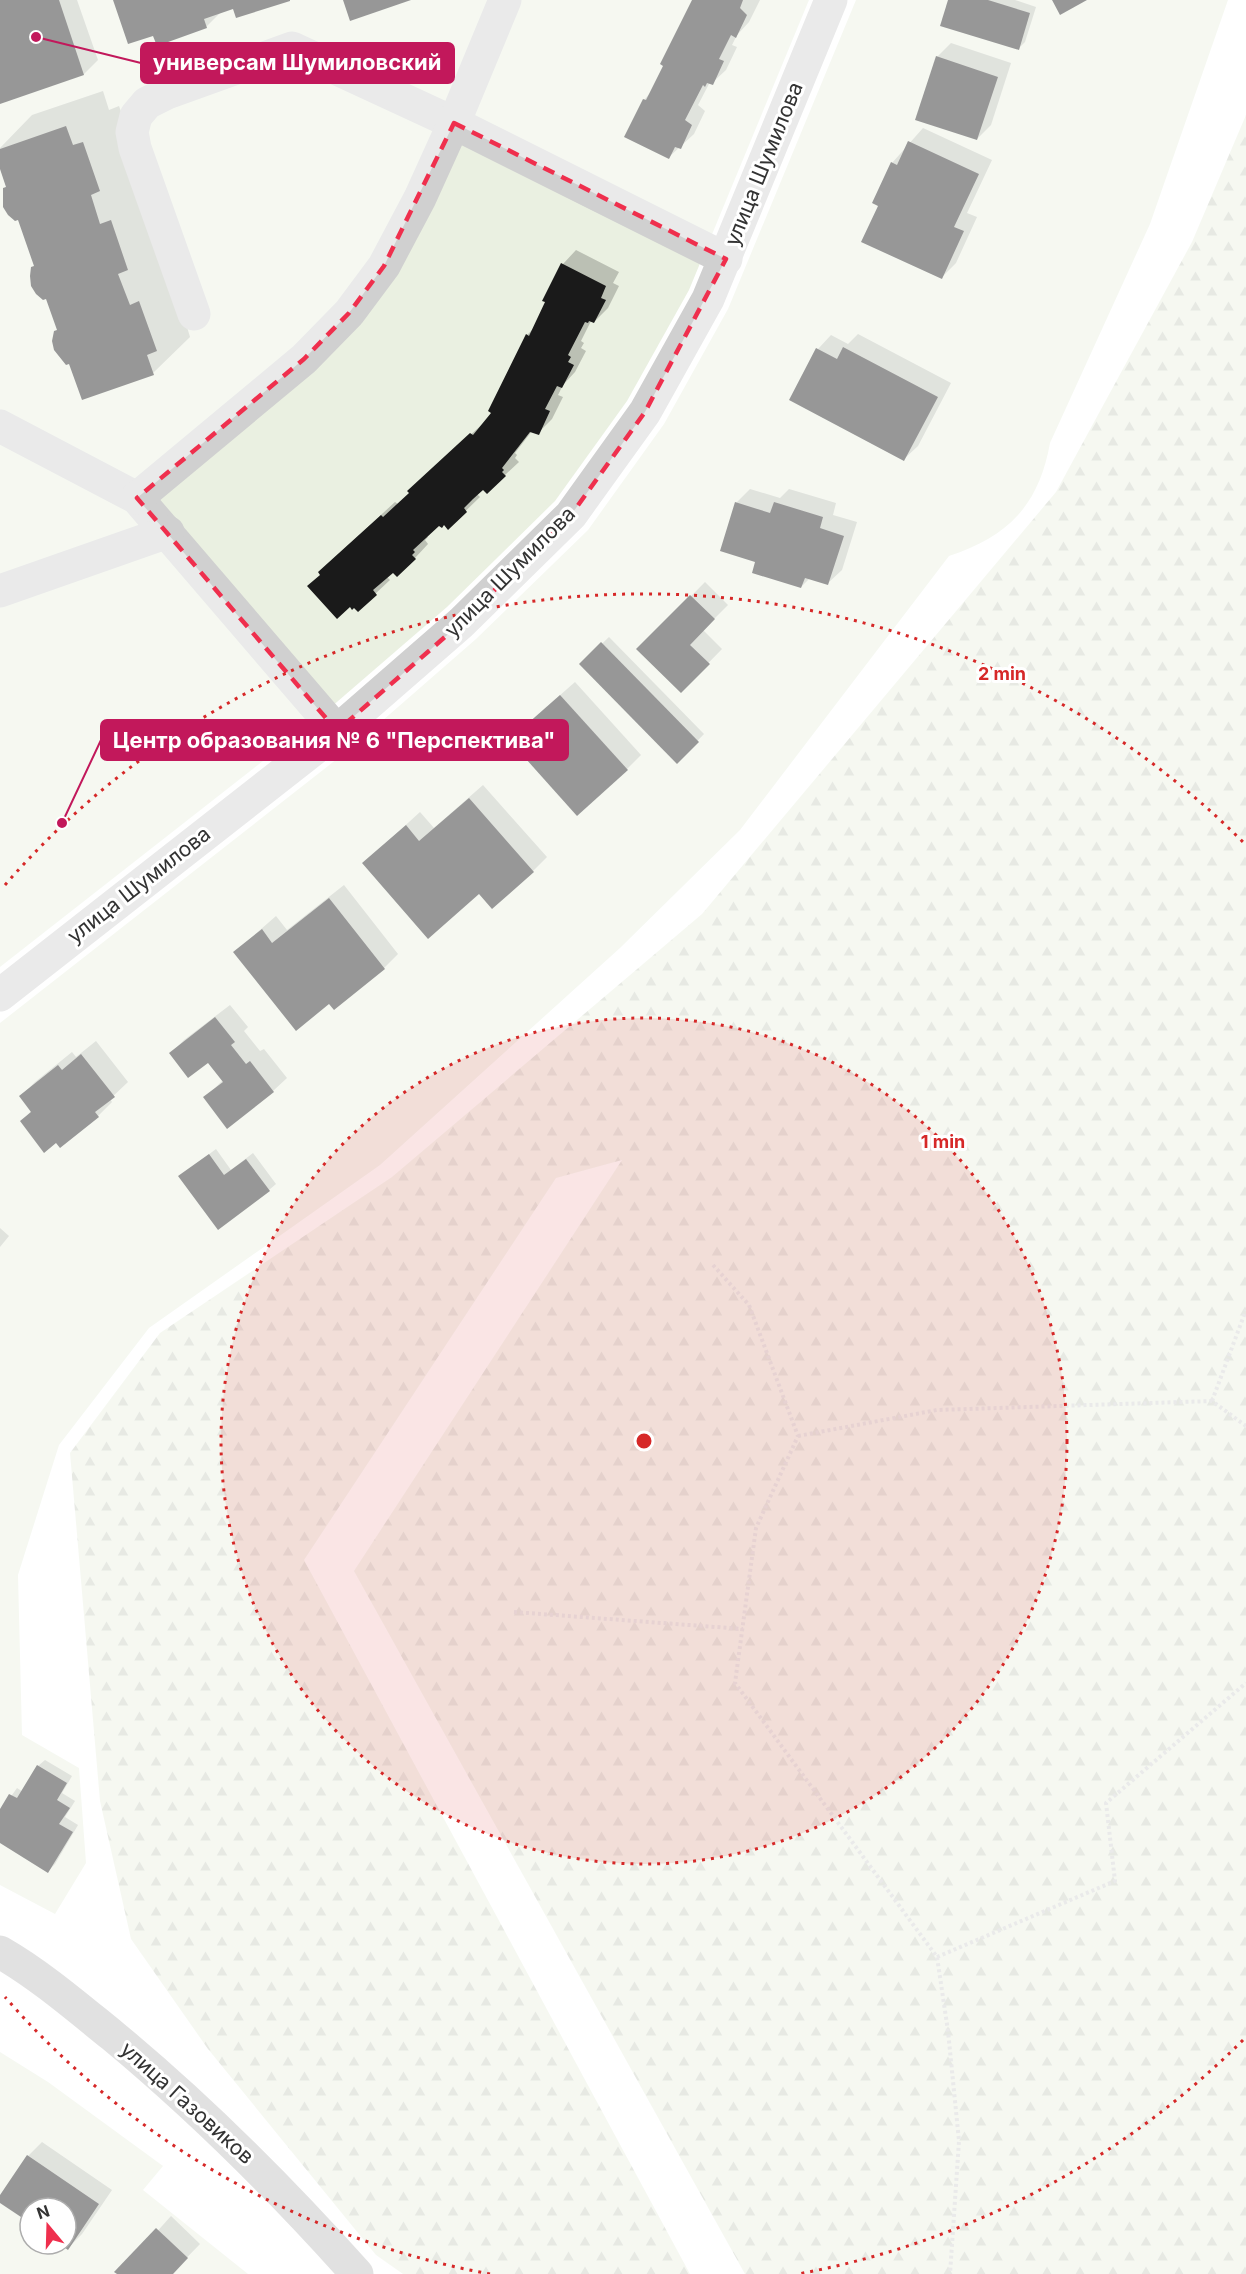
<svg xmlns="http://www.w3.org/2000/svg" width="1246" height="2274" viewBox="0 0 1246 2274" font-family="Inter,sans-serif">
	<style>
		.green { fill: #eaf0e1; fill-rule: evenodd }
		.forest { fill: url(#forest-firs) }
		.shadow { fill: #0003 }
		.building { fill: #1a1a1a }
		.lines { fill: none; stroke-linecap: round; stroke-linejoin: round }
		.path { stroke: #d0d0d0; stroke-width: 4; stroke-dasharray: 3 3; stroke-linecap: butt }
		.street { stroke: #d0d0d0; stroke-width: 33 }
		.secondary { stroke: #bdbdbd; stroke-width: 33 }
		.marked { fill: none; stroke: #ef2f4d; stroke-width: 4.5; stroke-dasharray: 12 8; stroke-linejoin: round }
		.ring { fill: none; stroke: #d62828; stroke-width: 3; stroke-dasharray: 3 6 }
		.labels { text-anchor: middle; stroke-width: 6; stroke-linejoin: round; paint-order: stroke }
		.street-label { font-size: 21px; fill: #333; stroke: #fff }
		.centre { fill: #d62828; stroke: #fff; stroke-width: 3 }
		.ring-label { font-size: 18px; text-anchor: middle; font-weight: bold; fill: #d62828; stroke: #fff; stroke-width: 6; stroke-linejoin: round; paint-order: stroke }
		.leader { fill: none; stroke: #c2185b; stroke-width: 2 }
		.callout-dot { fill: #c2185b; stroke: #fff; stroke-width: 2 }
		.callout { fill: #c2185b; stroke: #c2185b; stroke-width: 2 }
		.callout-label { font-size: 22px; text-anchor: middle; font-weight: bold; fill: #fff }
	</style>
	<defs>
		<pattern id="forest-firs" width="22" height="20" patternUnits="userSpaceOnUse" patternTransform="scale(1.5)"><rect width="22" height="20" fill="#eaf0e1"/><path d="M5 1l3.5 6h-7zM16 11l3.5 6h-7z" fill="#c9cec2"/></pattern>
	</defs>
	<rect width="100%" height="100%" fill="#fff"/>
	<g class="green">
		<path d="M 0,0 L 809,0 L 689,290 L 627,401 L 555,501 L 447,607 L 323,714 L 0,967 Z"/>
		<path d="M 856,0 L 1228,0 L 1150,224 L 1050,443 C 1039,505 1008,537 949,556 L 740,830 L 620,948 L 380,1165 L 149,1328 L 59,1445 L 18,1575 L 22,1735 L 79,1768 L 86,1863 L 55,1914 L 0,1885 L 0,1023 L 351,748 L 476,639 L 588,530 L 664,424 L 728,309 Z"/>
		<path d="M 0,2052 L 48,2082 L 163,2166 L 143,2190 L 248,2274 L 0,2274 ZM 30,2208 L 66,2208 L 66,2244 L 30,2244 Z"/>
	</g>
	<path class="forest" d="M 1246,115 L 1246,2274 L 745,2274 L 354,1571 L 622,1160 L 556,1178 L 304,1560 L 690,2274 L 403,2274 L 376,2255 L 208,2049 L 131,1939 L 100,1801 L 70,1453 L 160,1333 L 392,1177 L 702,914 L 1056,492 L 1192,242 Z"/>
	<g class="shadow">
		<path d="M 0,0 L 77,0 L 98,60 L 84,74 L 0,103 Z"/>
		<path d="M 114,0 L 286,0 L 234,7 L 222,11 L 206,27 L 154,34 Z"/>
		<path d="M 694,0 L 760,0 L 749,22 L 737,35 L 732,45 L 737,47 L 726,70 L 712,83 L 710,82 L 698,105 L 705,111 L 694,134 L 669,157 L 644,100 L 651,92 Z"/>
		<path d="M 949,0 L 1015,0 L 1036,7 L 1025,42 L 1019,48 Z"/>
		<path d="M 951,43 L 1011,63 L 991,125 L 977,139 L 937,57 Z"/>
		<path d="M 103,91 L 109,110 L 119,106 L 136,154 L 190,337 L 153,373 L 58,329 L 19,219 L 5,188 L 8,185 L 0,164 L 0,148 L 32,115 Z"/>
		<path d="M 923,128 L 992,160 L 967,213 L 977,217 L 956,263 L 942,277 L 880,205 L 892,163 Z"/>
		<path d="M 576,250 L 619,272 L 613,283 L 619,286 L 608,308 L 594,322 L 591,321 L 581,341 L 584,343 L 581,348 L 586,351 L 575,372 L 563,385 L 558,395 L 563,397 L 552,419 L 538,433 L 532,431 L 515,453 L 517,455 L 515,458 L 519,462 L 505,475 L 477,494 L 480,497 L 448,528 L 444,523 L 439,524 L 426,535 L 428,537 L 425,540 L 428,544 L 415,558 L 386,576 L 390,580 L 358,610 L 321,574 L 333,559 L 395,502 L 398,504 L 411,492 L 423,477 L 486,421 L 493,412 L 527,335 L 534,328 L 563,264 Z"/>
		<path d="M 858,334 L 951,383 L 918,446 L 904,459 L 818,349 L 831,335 L 848,344 Z"/>
		<path d="M 750,489 L 780,498 L 789,489 L 836,503 L 833,515 L 857,522 L 842,570 L 828,583 L 810,578 L 801,587 L 757,561 L 736,503 Z"/>
		<path d="M 705,582 L 728,605 L 703,630 L 722,649 L 681,691 L 639,649 Z"/>
		<path d="M 609,637 L 704,734 L 677,762 L 581,664 Z"/>
		<path d="M 575,682 L 641,755 L 627,769 L 525,726 Z"/>
		<path d="M 483,785 L 547,857 L 533,871 L 364,863 L 420,812 L 434,828 Z"/>
		<path d="M 344,885 L 398,954 L 384,968 L 334,1008 L 329,1002 L 235,952 L 276,916 L 287,930 Z"/>
		<path d="M 230,1005 L 248,1027 L 244,1031 L 260,1051 L 264,1049 L 287,1078 L 273,1091 L 205,1098 L 223,1080 L 208,1061 L 171,1053 L 184,1040 Z"/>
		<path d="M 96,1041 L 128,1082 L 110,1099 L 112,1102 L 98,1116 L 56,1141 L 22,1121 L 32,1110 L 21,1096 L 35,1082 L 72,1052 L 76,1057 Z"/>
		<path d="M 216,1149 L 231,1170 L 253,1153 L 276,1184 L 269,1190 L 180,1176 Z"/>
		<path d="M 0,1228 L 9,1236 L 0,1247 Z"/>
		<path d="M 45,1760 L 72,1776 L 62,1793 L 75,1801 L 65,1817 L 78,1825 L 55,1864 L 48,1871 L 0,1842 L 0,1812 L 17,1788 L 23,1792 L 38,1766 Z"/>
		<path d="M 42,2142 L 112,2190 L 82,2234 L 68,2248 L 63,2244 L 66,2244 L 66,2208 L 30,2208 L 30,2222 L 0,2201 L 0,2197 L 28,2156 Z"/>
		<path d="M 171,2216 L 200,2244 L 171,2274 L 119,2274 Z"/>
	</g>
	<g class="building">
		<path d="M 0,0 L 59,0 L 84,75 L 0,104 Z"/>
		<path d="M 113,0 L 290,0 L 290,1 L 236,18 L 233,9 L 204,19 L 207,28 L 157,46 L 153,36 L 128,44 Z"/>
		<path d="M 343,0 L 411,0 L 350,21 Z"/>
		<path d="M 692,0 L 743,0 L 740,8 L 747,15 L 736,38 L 731,35 L 719,59 L 724,61 L 713,85 L 707,83 L 705,87 L 703,85 L 685,120 L 692,125 L 681,149 L 675,147 L 669,159 L 624,137 L 643,99 L 646,100 L 663,66 L 660,64 Z"/>
		<path d="M 948,0 L 988,0 L 1030,13 L 1019,50 L 940,26 Z"/>
		<path d="M 1052,0 L 1087,0 L 1060,15 Z"/>
		<path d="M 936,56 L 998,77 L 977,140 L 915,120 Z"/>
		<path d="M 66,126 L 73,145 L 83,142 L 100,191 L 91,195 L 100,224 L 111,220 L 128,270 L 118,274 L 130,305 L 139,301 L 157,351 L 147,355 L 154,375 L 82,400 L 69,364 L 66,365 L 54,350 L 52,341 L 54,331 L 57,330 L 46,299 L 43,300 L 36,294 L 31,286 L 30,276 L 31,267 L 34,266 L 18,220 L 15,221 L 8,215 L 3,207 L 3,188 L 6,187 L 0,169 L 0,149 Z"/>
		<path d="M 908,141 L 979,174 L 954,227 L 964,231 L 942,279 L 861,242 L 878,206 L 872,203 L 891,162 L 897,165 Z"/>
		<path d="M 561,263 L 606,286 L 601,298 L 606,300 L 594,323 L 589,321 L 588,323 L 585,322 L 568,355 L 571,357 L 568,362 L 574,365 L 562,388 L 557,386 L 545,409 L 550,411 L 539,435 L 530,432 L 502,468 L 504,470 L 502,472 L 506,476 L 487,494 L 483,490 L 473,499 L 464,508 L 467,512 L 448,530 L 444,525 L 442,528 L 439,526 L 413,550 L 415,552 L 412,555 L 416,559 L 397,577 L 393,573 L 373,590 L 377,595 L 358,612 L 354,608 L 352,610 L 350,607 L 337,619 L 307,586 L 320,575 L 318,572 L 381,515 L 383,517 L 409,493 L 407,491 L 470,433 L 473,435 L 491,413 L 488,411 L 526,334 L 529,336 L 545,302 L 542,301 Z"/>
		<path d="M 843,347 L 938,397 L 904,461 L 789,400 L 816,348 L 837,359 Z"/>
		<path d="M 735,502 L 770,513 L 774,502 L 823,517 L 820,528 L 844,536 L 828,585 L 805,578 L 801,588 L 752,573 L 755,562 L 720,551 Z"/>
		<path d="M 690,595 L 715,619 L 690,645 L 710,664 L 681,693 L 636,649 Z"/>
		<path d="M 601,642 L 699,742 L 677,764 L 579,664 Z"/>
		<path d="M 560,695 L 628,770 L 577,816 L 509,740 Z"/>
		<path d="M 469,798 L 534,872 L 492,909 L 479,894 L 428,939 L 362,863 L 406,825 L 419,841 Z"/>
		<path d="M 329,898 L 385,969 L 334,1010 L 329,1004 L 296,1031 L 233,952 L 262,929 L 272,943 Z"/>
		<path d="M 215,1017 L 235,1042 L 231,1045 L 246,1064 L 250,1061 L 274,1092 L 227,1129 L 203,1097 L 223,1082 L 208,1063 L 188,1078 L 169,1053 Z"/>
		<path d="M 81,1054 L 115,1097 L 95,1112 L 99,1117 L 60,1148 L 56,1143 L 44,1153 L 20,1121 L 31,1112 L 19,1096 L 58,1065 L 62,1070 Z"/>
		<path d="M 209,1154 L 224,1175 L 246,1159 L 270,1191 L 218,1230 L 178,1176 Z"/>
		<path d="M 37,1765 L 67,1783 L 57,1800 L 70,1808 L 59,1824 L 73,1832 L 48,1873 L 0,1843 L 0,1809 L 9,1794 L 17,1798 Z"/>
		<path d="M 27,2155 L 99,2204 L 68,2250 L 60,2244 L 66,2244 L 66,2208 L 30,2208 L 30,2223 L 0,2203 L 0,2195 Z"/>
		<path d="M 156,2228 L 188,2258 L 173,2274 L 117,2274 L 114,2272 Z"/>
	</g>
	<g class="lines">
		<g class="path">
			<path d="M 713,1265 L 749,1305 L 798,1436 L 756,1528 L 735,1683 L 937,1957 L 948,2031 L 959,2141 L 950,2274"/>
			<path d="M 1212,1401 L 1246,1310"/>
			<path d="M 798,1436 L 937,1410 L 1212,1401 L 1246,1426"/>
			<path d="M 514,1612 L 743,1629"/>
			<path d="M 937,1957 L 1115,1881 L 1106,1803 L 1246,1683"/>
		</g>
		<g class="street">
			<path d="M 194,314 L 135,148 L 132,132 L 136,116 L 147,103 L 167,93 L 292,48 L 454,123 L 726,259"/>
			<path d="M 0,426 L 137,498 L 337,731"/>
			<path d="M 137,498 L 304,359 L 349,313 L 384,266 L 420,198 L 454,123 L 505,0"/>
			<path d="M 0,591 L 168,532"/>
			<path d="M 0,995 L 337,731 L 461,623 L 571,515 L 645,412 L 708,299 L 831,0"/>
		</g>
		<path class="secondary" d="M 0,1952 C 40,1975 77,2007 113,2036 C 201,2109 281,2189 357,2274"/>
	</g>
	<path d="M0 0H1246V2274H0ZM 454,123 L 726,259 L 645,412 L 571,515 L 461,623 L 337,731 L 137,498 L 304,359 L 349,313 L 384,266 Z" fill="#fff" fill-opacity=".55" fill-rule="evenodd"/>
	<path class="marked" d="M 454,123 L 726,259 L 645,412 L 571,515 L 461,623 L 337,731 L 137,498 L 304,359 L 349,313 L 384,266 Z"/>
	<circle cx="644" cy="1441" r="423" fill="#d62828" fill-opacity=".12"/>
	<g class="ring">
		<circle cx="644" cy="1441" r="423"/>
		<path d="M1243 2040A847 847 0 0 1 798 2274M490 2274A847 847 0 0 1 5 1997M5 885A847 847 0 0 1 1243 842"/>
	</g>
	<g class="labels">
		<g class="street-label">
			<text transform="translate(764 164) rotate(-68)" y="7">улица Шумилова</text>
			<text transform="translate(510 572) rotate(-45)" y="7">улица Шумилова</text>
			<text transform="translate(139 885) rotate(-38)" y="7">улица Шумилова</text>
			<text transform="translate(187 2103) rotate(42)" y="7">улица Газовиков</text>
		</g>
	</g>
	<circle cx="644" cy="1441" r="9" class="centre"/>
	<g class="ring-label">
		<text x="1002" y="680">2 min</text>
		<text x="943" y="1148">1 min</text>
	</g>
	<path class="leader" d="M36 37L141 63M62 823L101 740"/>
	<g class="callout-dot">
		<circle cx="36" cy="37" r="6"/>
		<circle cx="62" cy="823" r="6"/>
	</g>
	<g class="callout">
		<rect x="141" y="43" width="313" height="40" rx="6"/>
		<rect x="101" y="720" width="467" height="40" rx="6"/>
	</g>
	<g class="callout-label">
		<text x="297" y="70">универсам Шумиловский</text>
		<text x="334" y="748">Центр образования № 6 "Перспектива"</text>
	</g>
	<g transform="translate(48 2226) rotate(341)"><circle r="28" fill="#ffffff" stroke="#adadad" stroke-width="1.5"/>
	<path d="M0-4.5L10 22L0 15L-10 22Z" fill="#ef2f4d"/>
	<text y="-9" font-size="16" font-weight="bold" text-anchor="middle" fill="#333333">N</text>
	</g>
</svg>
